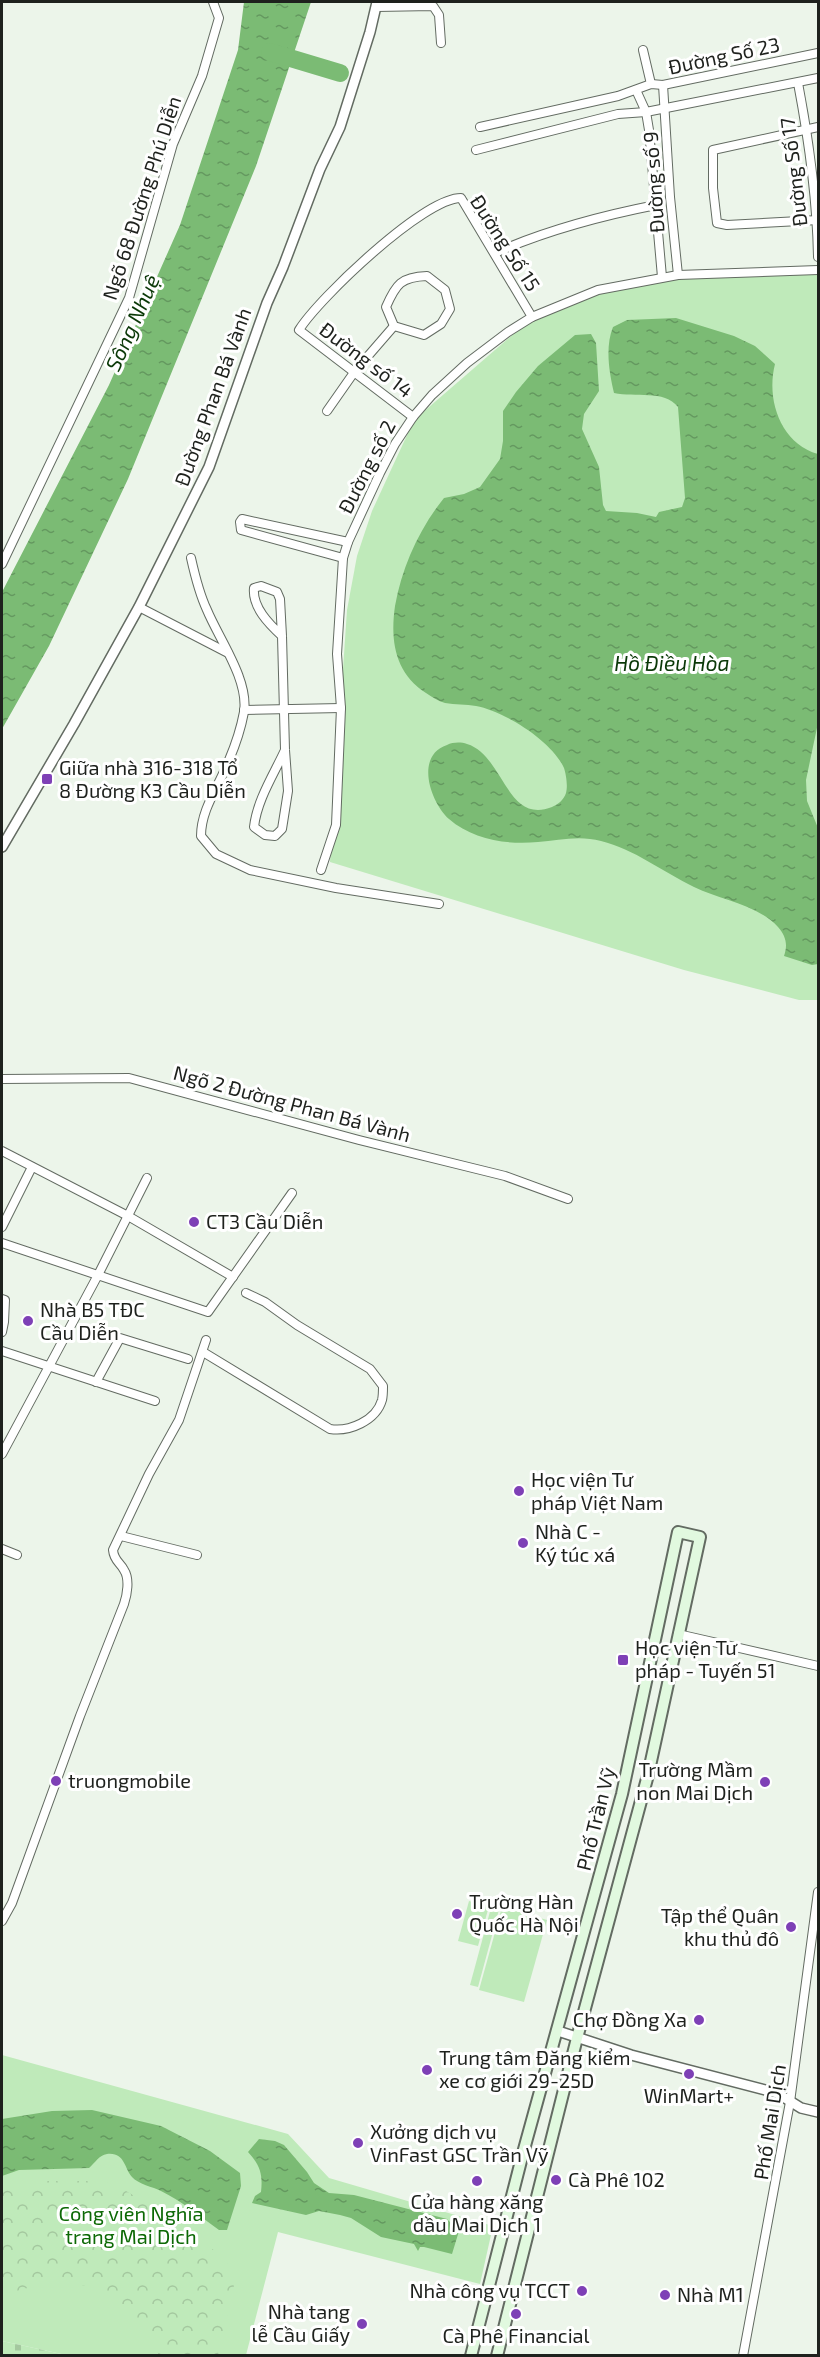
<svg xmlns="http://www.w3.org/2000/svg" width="820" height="2357" viewBox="0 0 820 2357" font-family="'Exo 2',sans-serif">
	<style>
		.green { fill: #bfeaba }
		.forest { fill: url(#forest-crowns) }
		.cemetery { fill: url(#cemetery-stones) }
		.water { fill: url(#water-ripples) }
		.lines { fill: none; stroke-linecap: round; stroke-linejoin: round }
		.river { stroke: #7bbb74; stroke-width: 18 }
		.minor-casing { stroke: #636b62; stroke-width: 10 }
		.tertiary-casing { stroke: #636b62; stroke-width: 12 }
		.secondary-casing { stroke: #636b62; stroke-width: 14 }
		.minor { stroke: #fff; stroke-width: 8 }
		.tertiary { stroke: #fff; stroke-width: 9 }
		.secondary { stroke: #e1f9df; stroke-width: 10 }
		.poi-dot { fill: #7e40b6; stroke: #fff; stroke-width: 2 }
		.labels { text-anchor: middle; stroke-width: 6; stroke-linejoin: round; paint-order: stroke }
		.street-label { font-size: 20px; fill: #1e211d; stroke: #fff }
		.poi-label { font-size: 20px; fill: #1e211d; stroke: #fff; text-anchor: start }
		.park-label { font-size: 20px; fill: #0c6905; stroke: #fff }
		.water-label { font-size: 21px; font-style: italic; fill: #0b3908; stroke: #fff }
	</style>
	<defs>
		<pattern id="forest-crowns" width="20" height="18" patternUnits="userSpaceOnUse" patternTransform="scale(1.5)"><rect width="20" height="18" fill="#bfeaba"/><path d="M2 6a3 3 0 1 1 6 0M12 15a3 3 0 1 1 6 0" fill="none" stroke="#a4c89f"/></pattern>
		<pattern id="cemetery-stones" width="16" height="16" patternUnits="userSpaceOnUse" patternTransform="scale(1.5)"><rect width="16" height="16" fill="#bfeaba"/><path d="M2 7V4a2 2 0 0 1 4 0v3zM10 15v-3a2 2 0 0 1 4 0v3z" fill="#a4c89f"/></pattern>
		<pattern id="water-ripples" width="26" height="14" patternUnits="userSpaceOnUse" patternTransform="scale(1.5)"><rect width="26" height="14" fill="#7bbb74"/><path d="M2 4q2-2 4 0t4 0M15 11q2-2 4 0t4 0" fill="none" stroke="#64985f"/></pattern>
	</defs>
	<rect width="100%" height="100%" fill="#ecf5ea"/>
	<g class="green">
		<path d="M 818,270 L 818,1000 L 799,1000 L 684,970 L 330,862 L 347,610 L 357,556 L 372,511 L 414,420 L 532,318 L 599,292 L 679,277 Z"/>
		<path d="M 469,1901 L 489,1906 L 478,1946 L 458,1941 Z"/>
		<path d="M 492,1904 L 500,1906 L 478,1987 L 470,1985 Z"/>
		<path d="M 502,1907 L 547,1920 L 524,2002 L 479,1990 Z"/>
		<path d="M 2,2055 L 288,2134 L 329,2178 L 493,2226 L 480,2284 L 278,2232 L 246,2355 L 66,2355 L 2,2341 Z"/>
	</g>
	<path class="forest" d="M 38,2181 L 96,2181 L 114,2184 L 174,2219 L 225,2259 L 235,2281 L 218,2355 L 159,2355 C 153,2345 148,2332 141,2323 C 103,2276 53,2275 2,2297 L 2,2188 Z"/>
	<path class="cemetery" d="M 2,2341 L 66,2355 L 2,2355 Z"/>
	<g class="water">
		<path d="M 244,2 L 311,2 L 256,166 L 128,479 L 49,646 L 2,729 L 2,592 L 109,385 L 180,225 L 238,50 Z"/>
		<path d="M 676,318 L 734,336 L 755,346 L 775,364 C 766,399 780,443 818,454 L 818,723 L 806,780 L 807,801 L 818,828 L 818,964 L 812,965 L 784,956 C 788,945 786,936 778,927 C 758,905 721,900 694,887 C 663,872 634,849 601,841 C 580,835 559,840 538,842 C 508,845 473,840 449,819 C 431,803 414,756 447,745 C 453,742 461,742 467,744 C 504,755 506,825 552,807 C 557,805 564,800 566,793 C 568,786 566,774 564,768 C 552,741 504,711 476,706 C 466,704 455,705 445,703 C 438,701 432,697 426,693 C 395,673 390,641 395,606 C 402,567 419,529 444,498 L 464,494 L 480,487 L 500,459 L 503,441 L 503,411 L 516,392 L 538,366 L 575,335 L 591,334 L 596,343 L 599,391 L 584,414 L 582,429 L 599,467 L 603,505 L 606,511 L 637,513 L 656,517 L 659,512 L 682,507 L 685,498 L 678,407 C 664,389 635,398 614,393 C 609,372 605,347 613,327 L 627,320 Z"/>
		<path d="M 92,2110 L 161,2126 L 210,2151 L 240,2173 L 241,2186 L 227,2230 L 219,2230 C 200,2216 181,2201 161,2191 C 153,2187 138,2184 132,2177 C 124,2168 125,2152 107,2154 C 99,2155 95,2163 89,2168 L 19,2170 L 2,2176 L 2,2119 L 52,2111 Z"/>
		<path d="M 259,2139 L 275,2141 L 284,2145 L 307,2172 L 314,2183 L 329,2193 L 354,2195 L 447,2219 L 459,2231 L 452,2254 L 424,2247 L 420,2247 L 418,2251 L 414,2244 L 381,2237 L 351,2218 L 340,2215 L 319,2211 L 306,2215 L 252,2203 L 255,2196 L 261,2192 C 263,2174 260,2165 248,2152 Z"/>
	</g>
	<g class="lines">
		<path class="river" d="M 270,52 L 340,73"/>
		<g class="minor-casing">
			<g id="minor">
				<path d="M 376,7 L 433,6 L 439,15 L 441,43"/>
				<path d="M 643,50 L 651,84"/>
				<path d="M 798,83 C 809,141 817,198 818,257"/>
				<path d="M 663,85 L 670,197 L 678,275"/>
				<path d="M 636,90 L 646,112 L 649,130 L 662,277"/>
				<path d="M 480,127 L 618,96 L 651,84 L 663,85 L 818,53"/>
				<path d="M 818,127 L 713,150 L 713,188 L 717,223 L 727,225 L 818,220"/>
				<path d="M 476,150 L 618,114 L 646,112 L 818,78"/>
				<path d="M 495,253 C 547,230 600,216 656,205"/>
				<path d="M 427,276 L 445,290 L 450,309 L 441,324 L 424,335 L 394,326 L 386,307 C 396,284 401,277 427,276 Z"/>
				<path d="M 327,411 L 355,371 L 394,326"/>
				<path d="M 413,417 L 299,330 C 319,298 424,198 461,198 L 532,317"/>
				<path d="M 191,558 C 195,576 199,593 207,610 C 219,639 249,680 244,712 C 241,728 235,746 229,760 C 219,786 201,809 201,836 L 216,854 L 250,870 L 336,888 L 439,904"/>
				<path d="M 343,558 L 241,530 L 240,522 L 242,519 L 348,542"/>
				<path d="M 2,564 L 129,298 L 173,144 L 202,76 L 219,18 L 213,2"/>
				<path d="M 139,607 L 228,653"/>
				<path d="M 282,636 C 269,624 252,607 254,588 L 261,586 L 277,592 L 280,599 L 282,636 L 285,750 L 288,791 L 282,829 L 275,836 L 265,835 L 254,827 C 257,800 274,774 285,750"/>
				<path d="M 244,710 L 341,708"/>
				<path d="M 321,870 L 336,825 L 341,708 L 337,654 L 343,558 L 348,542 L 380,473 L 395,444 L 413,417 L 432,395 L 467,363 L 508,332 L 532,317 L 598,290 L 678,275 L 818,270"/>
				<path d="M 2,1079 L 129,1078 L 359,1140 L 505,1176 L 568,1199"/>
				<path d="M 2,1151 L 128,1216 L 233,1277"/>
				<path d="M 2,1227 L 32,1167"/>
				<path d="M 2,1243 L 208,1312 L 292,1193"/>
				<path d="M 2,1299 L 5,1300 L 4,1322 L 2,1332"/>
				<path d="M 2,1351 L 155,1401"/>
				<path d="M 203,1352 L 330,1429 C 349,1432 376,1421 382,1400 C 383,1396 383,1390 383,1386 L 370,1369 L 297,1325 L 265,1302 L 246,1293"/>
				<path d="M 96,1382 L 120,1338 L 188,1359"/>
				<path d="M 2,1454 L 98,1275 L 147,1178"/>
				<path d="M 121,1536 L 197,1555"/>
				<path d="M 2,1549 L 17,1555"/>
				<path d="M 678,1634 L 818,1666"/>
				<path d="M 2,1921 L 12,1903 L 80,1716 L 124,1604 C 127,1595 130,1579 124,1570 C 120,1562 114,1561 113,1550 L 149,1474 L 179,1420 L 206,1340"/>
				<path d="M 743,2356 L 790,2102 L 818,1892"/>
			</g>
		</g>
		<g class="tertiary-casing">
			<g id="tertiary">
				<path d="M 2,847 L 74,724 L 139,607 L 209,467 L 267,303 L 283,267 L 320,169 L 340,127 L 370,32 L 377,2"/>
				<path d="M 558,2031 L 631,2055 L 777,2093 L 801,2108 L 818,2112"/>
			</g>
		</g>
		<g class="secondary-casing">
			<path id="secondary" d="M 471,2356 L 523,2153 L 622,1794 L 678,1532 L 700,1537 L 648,1775 L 577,2038 L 497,2356"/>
		</g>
		<use href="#minor" class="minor"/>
		<use href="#tertiary" class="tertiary"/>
		<use href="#secondary" class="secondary"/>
	</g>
	<g class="poi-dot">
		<rect x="41" y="773" width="12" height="12" rx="3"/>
		<circle cx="194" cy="1222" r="6"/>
		<circle cx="28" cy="1321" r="6"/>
		<circle cx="519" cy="1491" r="6"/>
		<circle cx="523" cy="1543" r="6"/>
		<rect x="617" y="1654" width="12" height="12" rx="3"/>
		<circle cx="56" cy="1781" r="6"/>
		<circle cx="765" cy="1782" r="6"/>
		<circle cx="457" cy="1914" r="6"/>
		<circle cx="791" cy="1927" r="6"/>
		<circle cx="699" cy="2020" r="6"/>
		<circle cx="427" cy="2070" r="6"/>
		<circle cx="689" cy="2074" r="6"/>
		<circle cx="358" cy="2143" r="6"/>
		<circle cx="556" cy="2180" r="6"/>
		<circle cx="477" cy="2181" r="6"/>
		<circle cx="582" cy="2291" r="6"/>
		<circle cx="665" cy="2295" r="6"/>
		<circle cx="516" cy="2314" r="6"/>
		<circle cx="362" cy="2324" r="6"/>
	</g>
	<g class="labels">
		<g class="street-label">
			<text transform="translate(724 56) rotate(-12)" y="7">Đường Số 23</text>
			<text transform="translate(794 172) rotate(-97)" y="7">Đường Số 17</text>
			<text transform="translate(654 182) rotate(-94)" y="7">Đường số 9</text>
			<text transform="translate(142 198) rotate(-72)" y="7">Ngõ 68 Đường Phú Diễn</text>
			<text transform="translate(505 243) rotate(57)" y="7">Đường Số 15</text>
			<text transform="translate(366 360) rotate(37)" y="7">Đường số 14</text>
			<text transform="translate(213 397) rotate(-70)" y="7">Đường Phan Bá Vành</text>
			<text transform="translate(367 467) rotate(-63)" y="7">Đường số 2</text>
			<text transform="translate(292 1104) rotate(15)" y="7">Ngõ 2 Đường Phan Bá Vành</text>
			<text transform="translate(596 1819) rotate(-76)" y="7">Phố Trần Vỹ</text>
			<text transform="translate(770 2122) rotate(-81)" y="7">Phố Mai Dịch</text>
		</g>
		<g class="poi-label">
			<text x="59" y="775">Giữa nhà 316-318 Tổ<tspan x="59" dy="23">8 Đường K3 Cầu Diễn</tspan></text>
			<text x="206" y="1229">CT3 Cầu Diễn</text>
			<text x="40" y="1317">Nhà B5 TĐC<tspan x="40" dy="23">Cầu Diễn</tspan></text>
			<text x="531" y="1487">Học viện Tư<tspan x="531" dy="23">pháp Việt Nam</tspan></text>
			<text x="535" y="1539">Nhà C -<tspan x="535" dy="23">Ký túc xá</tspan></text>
			<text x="635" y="1655">Học viện Tư<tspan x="635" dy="23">pháp - Tuyến 51</tspan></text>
			<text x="753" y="1777" text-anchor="end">Trường Mầm<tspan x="753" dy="23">non Mai Dịch</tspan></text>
			<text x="68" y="1788">truongmobile</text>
			<text x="469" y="1909">Trường Hàn<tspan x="469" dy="23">Quốc Hà Nội</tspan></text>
			<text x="779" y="1923" text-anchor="end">Tập thể Quân<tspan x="779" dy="23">khu thủ đô</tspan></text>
			<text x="687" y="2027" text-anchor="end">Chợ Đồng Xa</text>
			<text x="439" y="2065">Trung tâm Đăng kiểm<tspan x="439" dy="23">xe cơ giới 29-25D</tspan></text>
			<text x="689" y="2103" text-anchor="middle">WinMart+</text>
			<text x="370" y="2139">Xưởng dịch vụ<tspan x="370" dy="23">VinFast GSC Trần Vỹ</tspan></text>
			<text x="568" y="2187">Cà Phê 102</text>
			<text x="477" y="2209" text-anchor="middle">Cửa hàng xăng<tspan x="477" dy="23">dầu Mai Dịch 1</tspan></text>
			<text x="570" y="2298" text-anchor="end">Nhà công vụ TCCT</text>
			<text x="677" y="2302">Nhà M1</text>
			<text x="350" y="2319" text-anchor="end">Nhà tang<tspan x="350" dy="23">lễ Cầu Giấy</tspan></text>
			<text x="516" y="2343" text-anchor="middle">Cà Phê Financial</text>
		</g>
		<g class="park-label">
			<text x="131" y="2221">Công viên Nghĩa<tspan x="131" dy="23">trang Mai Dịch</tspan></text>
		</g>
		<g class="water-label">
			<text transform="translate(133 323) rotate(-66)" y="7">Sông Nhuệ</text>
			<text x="672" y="671">Hồ Điều Hòa</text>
		</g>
	</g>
	<rect width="820" height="2357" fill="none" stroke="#1e211d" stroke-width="6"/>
</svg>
